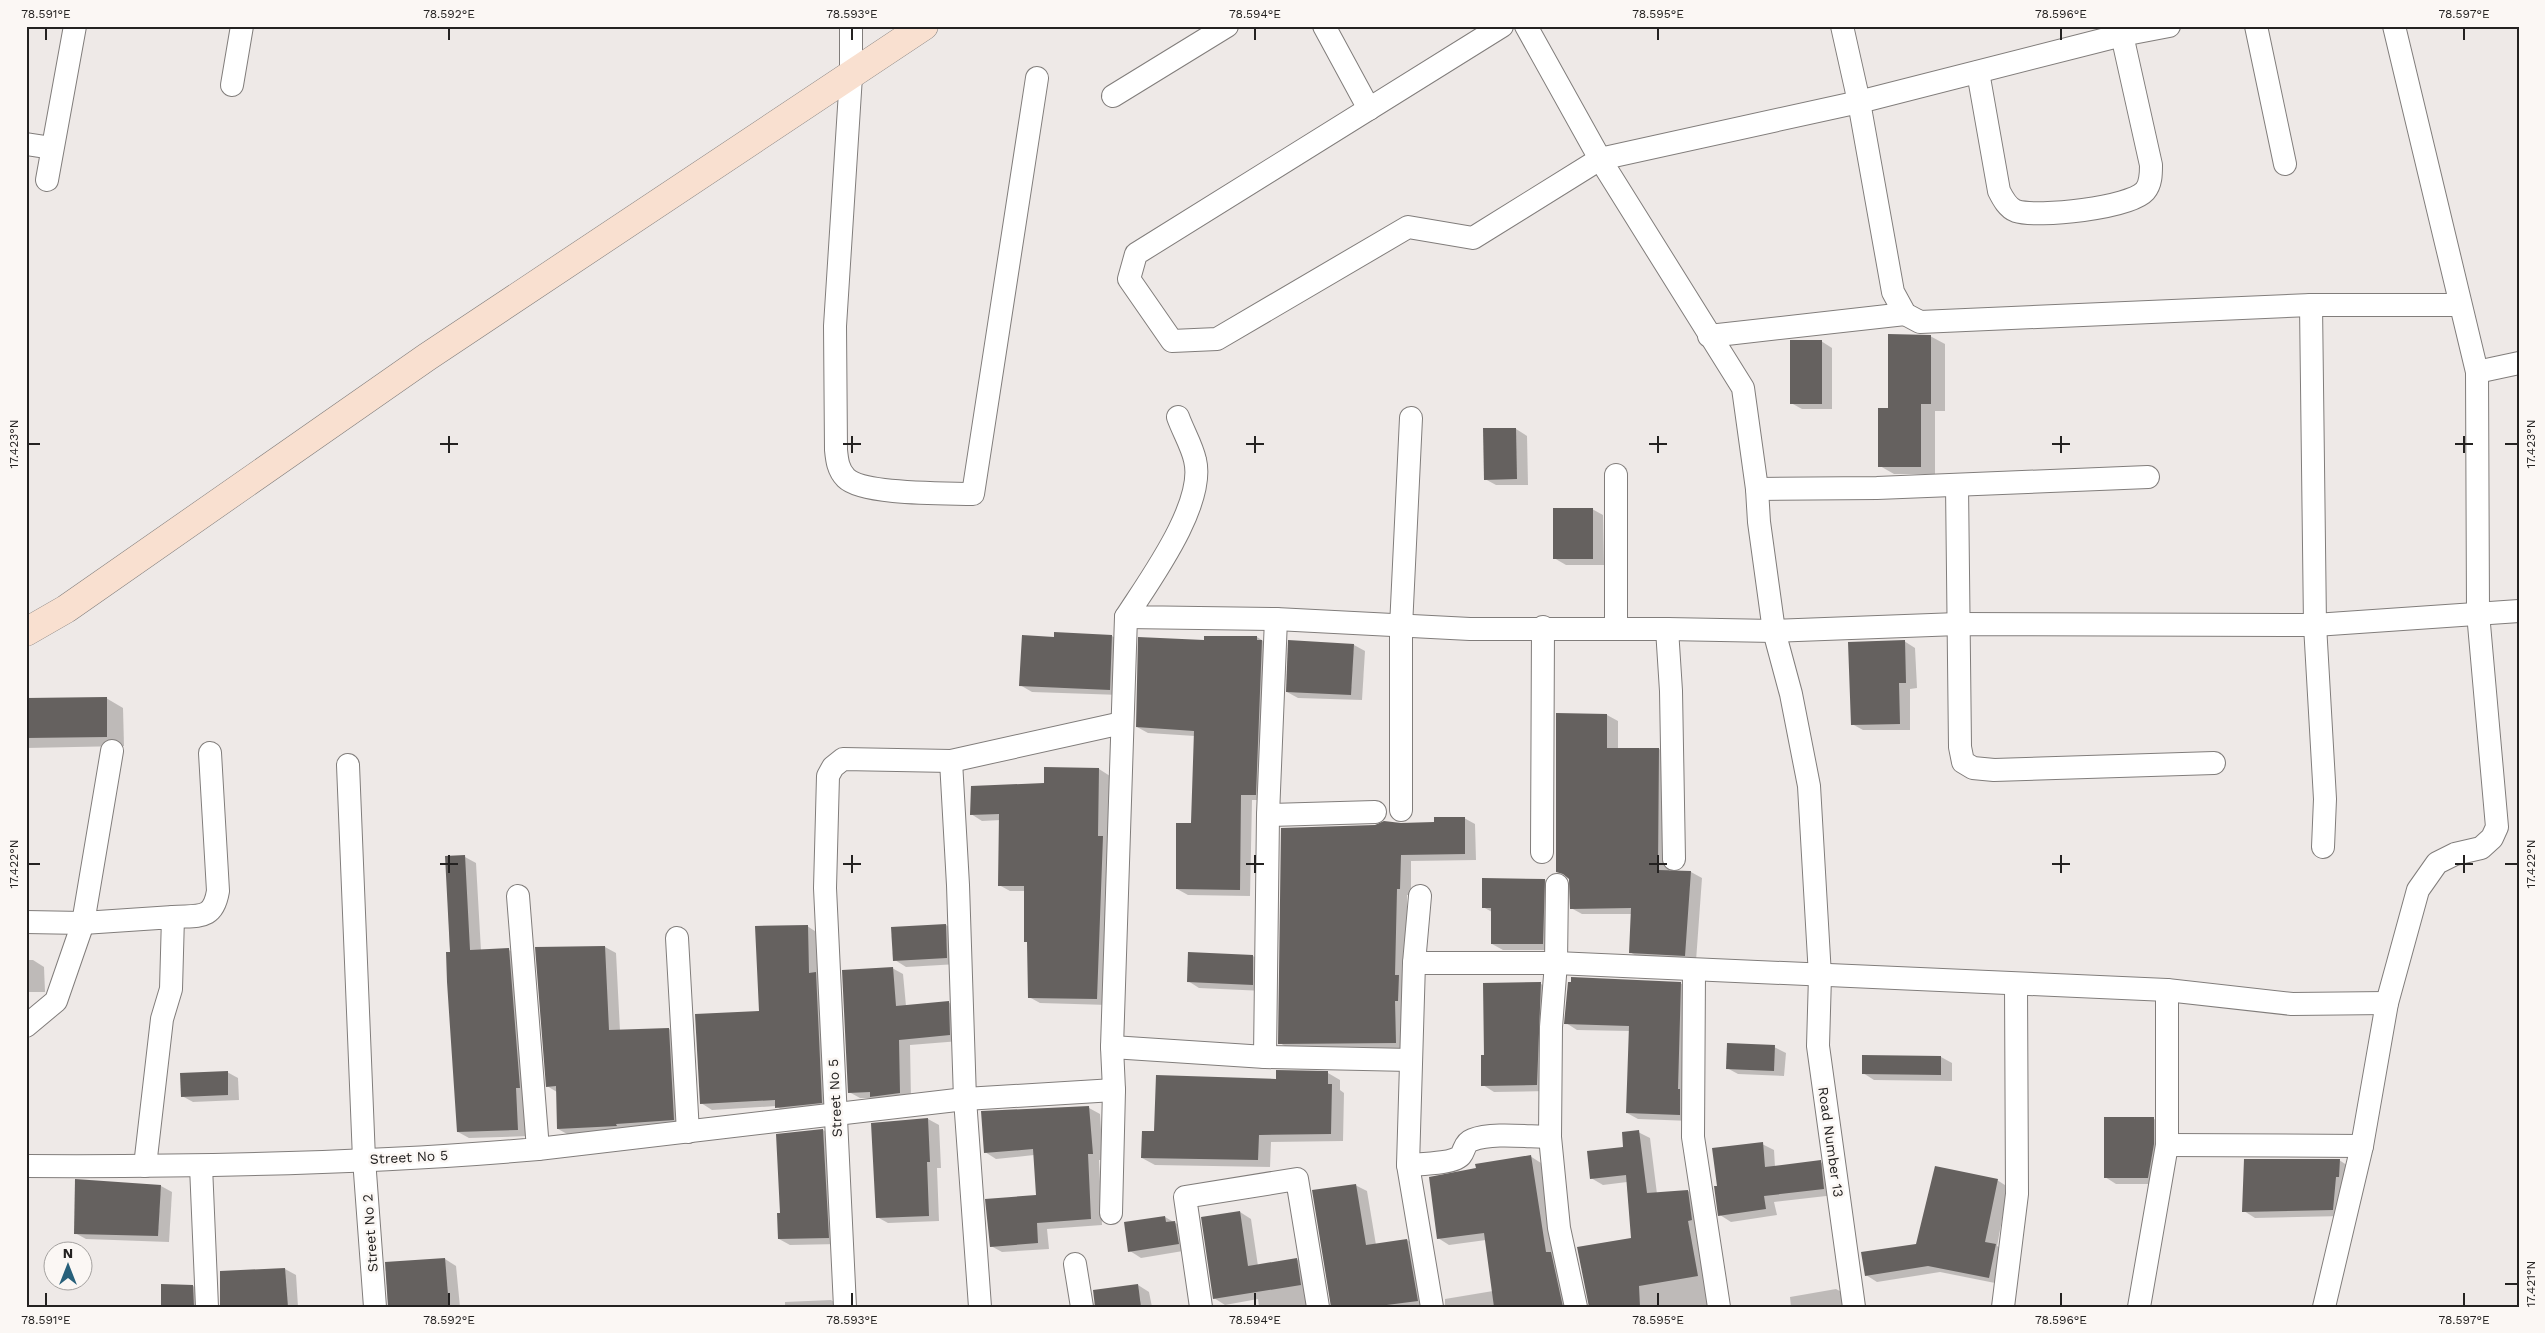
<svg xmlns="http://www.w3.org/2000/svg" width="2545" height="1333" viewBox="0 0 2545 1333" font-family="'Work Sans',sans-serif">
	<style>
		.shadow { fill: #0003 }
		.building { fill: #65615f }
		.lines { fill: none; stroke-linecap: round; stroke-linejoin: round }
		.street-casing { stroke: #817d7b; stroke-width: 24 }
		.secondary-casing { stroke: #817d7b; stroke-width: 29 }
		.street { stroke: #fff; stroke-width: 22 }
		.secondary { stroke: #f9e0d0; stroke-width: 28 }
		.ticks { fill: none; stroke: #242221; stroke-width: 2 }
		.labels { text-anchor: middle; stroke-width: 5; stroke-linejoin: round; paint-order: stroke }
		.street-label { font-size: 14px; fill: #242221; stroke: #fbf7f4 }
		.neatline { fill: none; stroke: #242221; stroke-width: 2 }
		.ticks-label { font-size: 12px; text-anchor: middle; fill: #242221 }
	</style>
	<rect width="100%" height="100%" fill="#eee9e7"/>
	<g class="shadow">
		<path d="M 1930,336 L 1945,344 L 1945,411 L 1935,411 L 1935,474 L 1894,474 L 1880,466 L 1889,409 Z"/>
		<path d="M 1821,341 L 1832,348 L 1832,409 L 1802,409 L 1791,403 Z"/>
		<path d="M 1516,429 L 1527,436 L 1528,485 L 1496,485 L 1485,479 L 1485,430 Z"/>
		<path d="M 1592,509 L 1603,515 L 1604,565 L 1566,565 L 1554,558 Z"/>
		<path d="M 1112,636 L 1123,643 L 1121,695 L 1032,692 L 1020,685 Z"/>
		<path d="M 1205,637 L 1257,637 L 1268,644 L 1266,800 L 1252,800 L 1250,896 L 1188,895 L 1177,889 L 1193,824 L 1195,736 L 1148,733 L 1137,727 L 1205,642 Z"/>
		<path d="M 1904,641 L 1915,648 L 1917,688 L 1910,689 L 1910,730 L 1863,730 L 1852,724 Z"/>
		<path d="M 1354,645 L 1365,651 L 1362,700 L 1298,698 L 1287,692 Z"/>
		<path d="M 106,698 L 123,708 L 124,746 L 26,748 L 26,699 Z"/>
		<path d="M 1607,715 L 1618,721 L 1618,749 L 1659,749 L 1670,755 L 1669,872 L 1691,872 L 1702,878 L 1696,961 L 1641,959 L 1630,952 L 1632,914 L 1582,914 L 1571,908 L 1570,878 L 1557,871 Z"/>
		<path d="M 1099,769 L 1110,776 L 1108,1005 L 1040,1003 L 1029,997 L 1029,943 L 1025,941 L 1026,891 L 1010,891 L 999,885 L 1001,820 L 982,821 L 971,814 L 1045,784 Z"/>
		<path d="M 1464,818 L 1475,824 L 1476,860 L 1411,861 L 1411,895 L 1407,895 L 1407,1049 L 1291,1050 L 1280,1043 L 1400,824 L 1436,823 Z"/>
		<path d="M 446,857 L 465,857 L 476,863 L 481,951 L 509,950 L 520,956 L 529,1136 L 469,1138 L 458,1132 Z"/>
		<path d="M 1483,880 L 1545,880 L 1556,887 L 1554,950 L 1503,950 L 1492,944 L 1492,912 L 1483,907 Z"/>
		<path d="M 946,925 L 957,932 L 958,964 L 906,967 L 895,960 Z"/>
		<path d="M 807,926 L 818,933 L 833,1108 L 787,1114 L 776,1106 L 712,1110 L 701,1103 L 760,1012 Z"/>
		<path d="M 605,947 L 616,953 L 620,1031 L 669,1029 L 680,1036 L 685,1126 L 569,1135 L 558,1129 L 557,1092 L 547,1086 Z"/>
		<path d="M 1253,956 L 1264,963 L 1264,991 L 1199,988 L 1188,981 Z"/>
		<path d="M 26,960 L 33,960 L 44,967 L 45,992 L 26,992 Z"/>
		<path d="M 892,968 L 903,974 L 906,1006 L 948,1002 L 959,1009 L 960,1041 L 910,1045 L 911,1099 L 882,1103 L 874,1098 L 860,1098 L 849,1092 Z"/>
		<path d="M 1680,983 L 1692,989 L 1691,1121 L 1638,1119 L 1627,1113 L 1630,1031 L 1577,1030 L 1566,1023 Z"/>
		<path d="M 1541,984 L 1552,990 L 1548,1091 L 1494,1092 L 1483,1085 L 1485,1056 L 1484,985 Z"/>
		<path d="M 1774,1047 L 1786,1053 L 1784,1076 L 1738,1074 L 1727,1068 Z"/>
		<path d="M 1941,1057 L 1952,1063 L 1952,1081 L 1874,1080 L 1863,1073 Z"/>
		<path d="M 227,1072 L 238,1078 L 239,1100 L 193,1102 L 182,1096 Z"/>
		<path d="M 1328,1073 L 1340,1080 L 1340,1090 L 1344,1093 L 1343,1141 L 1271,1142 L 1270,1167 L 1155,1165 L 1142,1158 L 1155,1132 L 1278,1080 Z"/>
		<path d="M 1089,1108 L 1100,1114 L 1103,1160 L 1099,1160 L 1102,1225 L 1047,1229 L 1049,1249 L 1002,1252 L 991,1246 L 1037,1197 L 1034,1155 L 996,1159 L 985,1152 Z"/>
		<path d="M 928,1119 L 939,1125 L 941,1168 L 937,1168 L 939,1221 L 888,1223 L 877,1217 Z"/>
		<path d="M 2154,1119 L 2165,1125 L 2159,1184 L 2116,1184 L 2105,1177 Z"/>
		<path d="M 823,1130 L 834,1136 L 839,1244 L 790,1245 L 779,1239 L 781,1214 L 777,1136 Z"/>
		<path d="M 1638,1132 L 1650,1138 L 1657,1194 L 1688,1191 L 1699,1197 L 1712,1307 L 1590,1307 L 1632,1239 L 1627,1182 L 1603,1185 L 1591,1178 Z"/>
		<path d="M 1762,1144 L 1774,1150 L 1775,1167 L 1820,1162 L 1831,1168 L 1835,1195 L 1774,1202 L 1777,1215 L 1731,1222 L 1720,1215 Z"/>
		<path d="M 1530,1156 L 1541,1163 L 1572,1307 L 1445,1307 L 1445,1299 L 1493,1291 L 1486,1240 L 1449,1245 L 1438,1238 Z"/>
		<path d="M 2339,1160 L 2350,1167 L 2344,1216 L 2255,1218 L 2244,1211 Z"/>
		<path d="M 1997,1180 L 2008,1187 L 1997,1246 L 2007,1252 L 2000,1284 L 1940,1272 L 1877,1282 L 1866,1275 L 1917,1245 Z"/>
		<path d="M 1355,1185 L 1367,1191 L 1376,1245 L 1407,1240 L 1418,1247 L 1428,1307 L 1332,1307 Z"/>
		<path d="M 161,1186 L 172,1192 L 169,1242 L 86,1239 L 75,1233 Z"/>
		<path d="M 1240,1212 L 1251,1219 L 1258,1266 L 1296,1259 L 1307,1265 L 1314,1307 L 1259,1307 L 1258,1299 L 1225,1305 L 1214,1298 L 1203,1218 Z"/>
		<path d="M 1165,1217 L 1186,1229 L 1189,1250 L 1141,1258 L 1130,1251 Z"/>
		<path d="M 445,1259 L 456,1266 L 460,1307 L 390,1307 Z"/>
		<path d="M 285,1269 L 296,1275 L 298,1307 L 220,1307 Z"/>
		<path d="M 1138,1285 L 1149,1292 L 1152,1307 L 1096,1307 Z"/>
		<path d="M 193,1286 L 204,1292 L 205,1307 L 162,1307 Z"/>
		<path d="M 1836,1289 L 1847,1295 L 1849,1307 L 1791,1307 L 1790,1297 Z"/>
		<path d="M 831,1300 L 842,1307 L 785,1307 L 785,1302 Z"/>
	</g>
	<g class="building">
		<path d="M 1888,334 L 1931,335 L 1931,404 L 1921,404 L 1921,467 L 1878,467 L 1878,408 L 1888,408 Z"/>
		<rect x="1790" y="340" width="32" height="64"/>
		<path d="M 1483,428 L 1516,428 L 1517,479 L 1484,480 Z"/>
		<rect x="1553" y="508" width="40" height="51"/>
		<path d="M 1054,632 L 1112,635 L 1110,690 L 1019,686 L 1022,635 L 1054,637 Z"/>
		<path d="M 1204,636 L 1257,636 L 1257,640 L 1262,640 L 1256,795 L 1241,795 L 1240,890 L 1176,889 L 1176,823 L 1191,823 L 1194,731 L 1136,727 L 1138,637 L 1204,640 Z"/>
		<path d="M 1288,640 L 1354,644 L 1351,695 L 1286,692 Z"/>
		<path d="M 1905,640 L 1906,683 L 1899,683 L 1900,724 L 1851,725 L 1848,642 Z"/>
		<path d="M 107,697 L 107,737 L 26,738 L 26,698 Z"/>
		<path d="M 1556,713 L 1607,714 L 1607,748 L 1659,748 L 1658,870 L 1691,871 L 1685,956 L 1629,953 L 1631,908 L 1570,909 L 1569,879 L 1563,874 L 1556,872 Z"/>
		<path d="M 1044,767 L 1099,768 L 1098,836 L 1103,836 L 1097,999 L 1028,998 L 1027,942 L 1024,942 L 1024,886 L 998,886 L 999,814 L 970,815 L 971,786 L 1044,783 Z"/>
		<path d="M 1434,817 L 1465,817 L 1465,854 L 1401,855 L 1400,889 L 1397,889 L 1395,975 L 1399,975 L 1398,1001 L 1395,1001 L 1396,1043 L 1278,1044 L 1281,828 L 1375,825 L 1384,821 L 1401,823 L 1434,822 Z"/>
		<path d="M 465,855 L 470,950 L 509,948 L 520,1088 L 516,1088 L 518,1130 L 457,1132 L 447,982 L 446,952 L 450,952 L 445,856 Z"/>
		<path d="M 1482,878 L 1545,879 L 1543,944 L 1491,944 L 1491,908 L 1482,908 Z"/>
		<path d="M 946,924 L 947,958 L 893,961 L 891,927 Z"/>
		<path d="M 808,925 L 809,973 L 816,972 L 822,1103 L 775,1108 L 775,1100 L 700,1104 L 695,1014 L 759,1011 L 755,926 Z"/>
		<path d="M 605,946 L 609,1030 L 669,1028 L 674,1120 L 616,1124 L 617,1126 L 557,1129 L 556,1086 L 546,1087 L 535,947 Z"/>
		<path d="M 1188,952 L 1253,955 L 1253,985 L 1187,982 Z"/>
		<path d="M 893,967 L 896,1006 L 949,1001 L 950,1035 L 899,1040 L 900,1093 L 870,1097 L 870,1092 L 848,1093 L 842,970 Z"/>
		<path d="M 1571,977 L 1681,982 L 1678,1089 L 1680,1089 L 1680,1115 L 1626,1113 L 1629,1026 L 1564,1024 L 1568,982 L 1571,982 Z"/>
		<path d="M 1541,982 L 1537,1085 L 1481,1086 L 1481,1055 L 1484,1055 L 1483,983 Z"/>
		<path d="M 1727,1043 L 1775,1045 L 1774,1071 L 1726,1069 Z"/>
		<path d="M 1862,1055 L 1941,1056 L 1941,1075 L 1862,1074 Z"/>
		<path d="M 1276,1070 L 1328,1071 L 1328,1084 L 1332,1084 L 1331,1134 L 1259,1135 L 1258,1160 L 1141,1158 L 1142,1131 L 1154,1131 L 1156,1075 L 1276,1079 Z"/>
		<path d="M 228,1071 L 228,1095 L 181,1097 L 180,1073 Z"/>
		<path d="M 1089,1106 L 1093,1154 L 1088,1154 L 1091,1219 L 1037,1223 L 1038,1243 L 990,1247 L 985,1199 L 1036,1195 L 1033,1149 L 984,1153 L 981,1111 Z"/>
		<path d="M 2104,1117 L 2154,1117 L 2154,1144 L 2148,1178 L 2104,1178 Z"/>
		<path d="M 928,1118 L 930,1162 L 927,1162 L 929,1216 L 876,1218 L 871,1123 Z"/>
		<path d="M 823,1129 L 829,1238 L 778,1239 L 777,1213 L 780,1213 L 776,1134 Z"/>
		<path d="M 1639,1130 L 1647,1193 L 1688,1190 L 1692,1220 L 1688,1221 L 1698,1276 L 1639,1286 L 1640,1307 L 1589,1307 L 1577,1247 L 1631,1238 L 1626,1175 L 1590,1179 L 1587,1151 L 1623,1147 L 1622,1132 Z"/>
		<path d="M 1763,1142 L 1765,1167 L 1821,1160 L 1824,1189 L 1764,1196 L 1766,1209 L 1718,1216 L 1714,1186 L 1717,1186 L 1712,1148 Z"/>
		<path d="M 1531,1155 L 1546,1252 L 1551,1252 L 1563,1307 L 1494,1307 L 1484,1233 L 1437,1239 L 1429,1177 L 1476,1168 L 1475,1164 Z"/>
		<path d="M 2244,1159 L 2340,1159 L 2339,1177 L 2336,1177 L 2333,1210 L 2242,1212 Z"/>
		<path d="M 1935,1166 L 1998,1179 L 1985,1242 L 1996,1244 L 1989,1278 L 1928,1266 L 1865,1276 L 1861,1252 L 1916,1244 Z"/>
		<path d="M 75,1179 L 161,1185 L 158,1236 L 74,1234 Z"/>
		<path d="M 1356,1184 L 1366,1245 L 1407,1239 L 1418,1301 L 1371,1307 L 1331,1307 L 1312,1190 Z"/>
		<path d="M 1240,1211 L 1248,1266 L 1297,1258 L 1301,1285 L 1213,1299 L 1201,1217 Z"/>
		<path d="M 1165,1216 L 1166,1222 L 1175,1221 L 1179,1244 L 1128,1252 L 1124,1222 Z"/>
		<path d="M 445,1258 L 449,1307 L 388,1307 L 385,1262 Z"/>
		<path d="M 285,1268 L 288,1307 L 220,1307 L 220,1271 Z"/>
		<path d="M 161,1284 L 193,1285 L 194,1307 L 161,1307 Z"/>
		<path d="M 1138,1284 L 1141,1307 L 1095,1307 L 1093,1290 Z"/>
	</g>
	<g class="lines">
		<g class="street-casing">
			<g id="street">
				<path d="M 851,26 L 851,76 L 835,326 L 836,450 C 837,460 838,470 846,478 C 863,495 947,493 973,494 L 1037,78"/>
				<path d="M 1324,26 L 1369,109"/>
				<path d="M 1502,26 L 1136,254 L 1129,279 L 1172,341 L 1217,339 L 1408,227 L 1473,238 L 1600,159 L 1859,102 L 2122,35 L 2169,26"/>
				<path d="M 1526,26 L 1600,159 L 1743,388 L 1757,489 L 1759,522 L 1774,631 L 1791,694 L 1809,786 L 1820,976 L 1818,1046 L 1854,1307"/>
				<path d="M 1842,26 L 1859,102 L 1893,292 L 1905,314 L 1920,322 L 2311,305 L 2459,305"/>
				<path d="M 2256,26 L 2285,164"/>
				<path d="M 1978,72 L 1999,191 C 2003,199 2008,208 2016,211 C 2038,218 2130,208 2145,191 C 2151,184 2151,174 2151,165 L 2120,26"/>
				<path d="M 232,85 L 242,26"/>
				<path d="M 1113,96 L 1227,26"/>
				<path d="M 26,144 L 52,148"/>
				<path d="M 47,180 L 75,26"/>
				<path d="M 2311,305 L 2315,625 L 2325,799 L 2323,847"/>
				<path d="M 1709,336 L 1905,314"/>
				<path d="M 2477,372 L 2519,363"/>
				<path d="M 1178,417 C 1183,431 1192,446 1195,460 C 1206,504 1149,581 1126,617 L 1276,619 L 1470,629 L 1667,629"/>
				<path d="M 1616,475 L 1616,627"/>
				<path d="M 1957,485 L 1960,747 L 1963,762 L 1973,768 L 1994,770 L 2214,763"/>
				<path d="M 1757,489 L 1877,488 L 2148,477"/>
				<path d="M 951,761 L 958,885 L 965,1099 L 980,1307"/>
				<path d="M 348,765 L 364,1159 L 375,1307"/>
				<path d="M 1401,810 L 1401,627 L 1411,418"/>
				<path d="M 1268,815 L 1375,812"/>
				<path d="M 1542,852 L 1543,627"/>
				<path d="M 1674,859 L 1671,691 L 1667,629 L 1774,631 L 1958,624 L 2315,625 L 2519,611"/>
				<path d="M 1557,885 L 1556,963 L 1551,1027 L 1550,1137 L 1559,1228 L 1576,1307"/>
				<path d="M 173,917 C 198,915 213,921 218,891 L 210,753"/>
				<path d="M 26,922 L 83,923 L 173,917 L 171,989 L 162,1019 L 145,1166"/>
				<path d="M 677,938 L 688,1132"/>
				<path d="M 1414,963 L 1420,896"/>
				<path d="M 1694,971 L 1693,1137 L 1719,1307"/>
				<path d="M 26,1026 L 56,1001 L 83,923 L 112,751"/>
				<path d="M 1112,1047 L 1265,1057 L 1410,1060"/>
				<path d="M 1265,1057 L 1268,815 L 1276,619"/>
				<path d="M 2167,1145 L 2362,1146"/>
				<path d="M 538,1149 L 965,1099 L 1114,1090"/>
				<path d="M 1408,1165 C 1419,1164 1455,1164 1461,1155 C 1465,1150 1464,1143 1472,1140 C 1492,1132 1529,1137 1550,1137"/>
				<path d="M 26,1166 C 197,1167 368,1164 538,1149 L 518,896"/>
				<path d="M 201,1166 L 207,1307"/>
				<path d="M 1111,1213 L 1114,1090 L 1112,1047 L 1126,617"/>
				<path d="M 1075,1264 L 1082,1307"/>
				<path d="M 845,1307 L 825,888 L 828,776 L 833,767 L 843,759 L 951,761 L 1122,723"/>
				<path d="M 1201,1307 L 1185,1197 L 1297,1179 L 1318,1307"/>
				<path d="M 1432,1307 L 1408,1165 L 1414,963 L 1556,963 L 2167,990 L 2292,1004 L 2387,1003"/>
				<path d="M 2003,1307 L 2017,1194 L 2016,984"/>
				<path d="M 2139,1307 L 2167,1145 L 2167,990"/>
				<path d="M 2324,1307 L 2362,1146 L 2387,1003 L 2418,890 L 2437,863 L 2455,854 L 2481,848 L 2492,838 L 2497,827 L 2478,613 L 2477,372 L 2394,26"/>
			</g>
		</g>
		<g class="secondary-casing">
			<path id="secondary" d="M 26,632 L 66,609 L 427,357 L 924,26"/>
		</g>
		<use href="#street" class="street"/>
		<use href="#secondary" class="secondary"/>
	</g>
	<path class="ticks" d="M 46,28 L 46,40M 449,28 L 449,40M 852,28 L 852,40M 1255,28 L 1255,40M 1658,28 L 1658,40M 2061,28 L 2061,40M 2464,28 L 2464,40M 449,436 L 449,453M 852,436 L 852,453M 1255,436 L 1255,453M 1658,436 L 1658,453M 2061,436 L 2061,453M 2464,436 L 2464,453M 28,444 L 40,444M 440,444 L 458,444M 843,444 L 861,444M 1246,444 L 1264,444M 1649,444 L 1667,444M 2052,444 L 2070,444M 2455,444 L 2473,444M 2505,444 L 2518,444M 449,855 L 449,873M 852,855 L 852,873M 1255,855 L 1255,873M 1658,855 L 1658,873M 2061,855 L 2061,873M 2464,855 L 2464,873M 28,864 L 40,864M 440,864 L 458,864M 843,864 L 861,864M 1246,864 L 1264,864M 1649,864 L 1667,864M 2052,864 L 2070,864M 2455,864 L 2473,864M 2505,864 L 2518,864M 2505,1284 L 2518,1284M 46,1293 L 46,1306M 449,1293 L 449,1306M 852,1293 L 852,1306M 1255,1293 L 1255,1306M 1658,1293 L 1658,1306M 2061,1293 L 2061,1306M 2464,1293 L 2464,1306"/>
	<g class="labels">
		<g class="street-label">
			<text transform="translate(835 1098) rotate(-93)" y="5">Street No 5</text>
			<text transform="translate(1831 1142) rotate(82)" y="5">Road Number 13</text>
			<text transform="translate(409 1157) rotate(-3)" y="5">Street No 5</text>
			<text transform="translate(370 1233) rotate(-94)" y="5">Street No 2</text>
		</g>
	</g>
	<rect width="2545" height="1333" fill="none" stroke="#fbf7f4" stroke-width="55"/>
	<g transform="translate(68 1266)"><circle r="24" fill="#fbf7f4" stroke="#a5a2a0"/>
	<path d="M0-4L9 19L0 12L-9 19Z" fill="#28607a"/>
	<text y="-8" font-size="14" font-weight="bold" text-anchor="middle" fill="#242221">N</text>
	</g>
	<rect x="28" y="28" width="2490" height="1278" class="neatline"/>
	<g class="ticks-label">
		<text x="46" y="18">78.591°E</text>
		<text x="449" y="18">78.592°E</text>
		<text x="852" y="18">78.593°E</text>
		<text x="1255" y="18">78.594°E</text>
		<text x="1658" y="18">78.595°E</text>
		<text x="2061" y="18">78.596°E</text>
		<text x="2464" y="18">78.597°E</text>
		<text transform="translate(14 444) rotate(-90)" y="4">17.423°N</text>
		<text transform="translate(2531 444) rotate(-90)" y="4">17.423°N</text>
		<text transform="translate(14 864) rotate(-90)" y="4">17.422°N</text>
		<text transform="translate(2531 864) rotate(-90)" y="4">17.422°N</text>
		<text transform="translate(2531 1284) rotate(-90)" y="4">17.421°N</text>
		<text x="46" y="1324">78.591°E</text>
		<text x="449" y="1324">78.592°E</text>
		<text x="852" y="1324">78.593°E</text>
		<text x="1255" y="1324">78.594°E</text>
		<text x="1658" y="1324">78.595°E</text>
		<text x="2061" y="1324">78.596°E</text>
		<text x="2464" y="1324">78.597°E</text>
	</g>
</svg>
